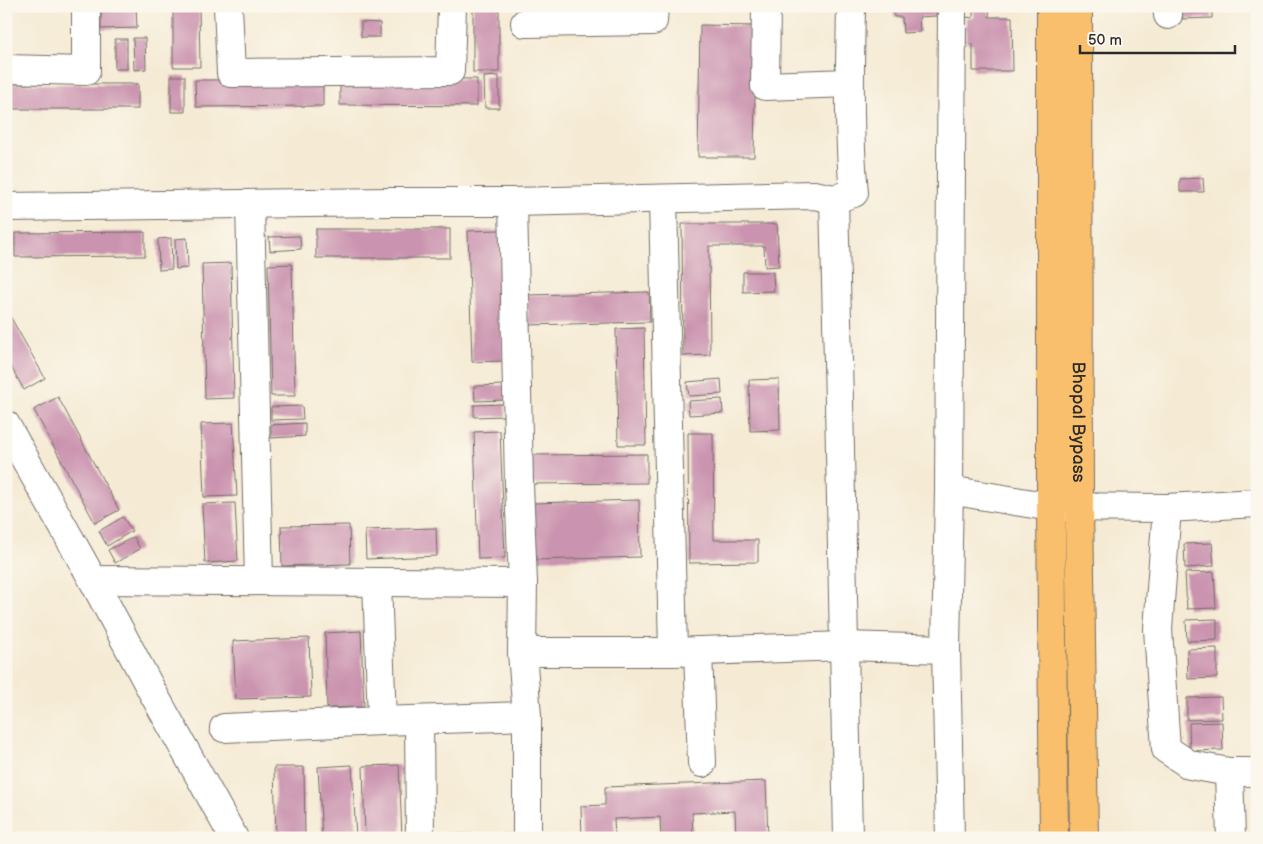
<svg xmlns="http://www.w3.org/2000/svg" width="1263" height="844" viewBox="0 0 1263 844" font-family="'Balsamiq Sans',sans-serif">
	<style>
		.building { fill: #ca93af }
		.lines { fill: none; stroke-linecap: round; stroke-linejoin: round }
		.minor-casing { stroke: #726e66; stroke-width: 30 }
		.major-casing { stroke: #726e66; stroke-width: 30 }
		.minor { stroke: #fff; stroke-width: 28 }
		.major { stroke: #f9bf6d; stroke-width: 28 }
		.labels { text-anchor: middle; stroke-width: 4; stroke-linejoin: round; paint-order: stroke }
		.street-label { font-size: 18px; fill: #2b2b2b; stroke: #fbf7ec }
	</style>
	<rect width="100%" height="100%" fill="#fbf7ec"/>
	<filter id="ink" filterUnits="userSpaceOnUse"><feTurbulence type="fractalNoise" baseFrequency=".02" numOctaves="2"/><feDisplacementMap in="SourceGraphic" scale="10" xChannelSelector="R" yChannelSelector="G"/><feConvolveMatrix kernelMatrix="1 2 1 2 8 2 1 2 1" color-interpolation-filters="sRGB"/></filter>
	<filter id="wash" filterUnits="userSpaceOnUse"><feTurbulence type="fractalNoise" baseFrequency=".0096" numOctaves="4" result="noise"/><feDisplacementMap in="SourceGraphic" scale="20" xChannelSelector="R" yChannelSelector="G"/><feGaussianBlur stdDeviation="1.12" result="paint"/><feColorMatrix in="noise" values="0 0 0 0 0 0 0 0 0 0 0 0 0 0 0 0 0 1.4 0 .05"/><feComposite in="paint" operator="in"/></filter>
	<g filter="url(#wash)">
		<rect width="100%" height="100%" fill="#f5ebd5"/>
		<g id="blocks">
			<g class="building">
				<path d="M 101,6 L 136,6 L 137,28 L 101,29 Z"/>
				<path d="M 173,6 L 199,6 L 200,67 L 173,67 Z"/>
				<rect x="473" y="6" width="26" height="66"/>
				<path d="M 893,6 L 936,6 L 936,16 L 919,17 L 920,32 L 903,33 L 902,17 L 894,17 Z"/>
				<path d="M 973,6 L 990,6 L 989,17 L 1012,17 L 1013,71 L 973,71 L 973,44 L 966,43 L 966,17 L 973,18 Z"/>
				<path d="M 1182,6 L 1212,6 L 1212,18 L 1182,19 Z"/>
				<path d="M 361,22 L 380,23 L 380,37 L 361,37 Z"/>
				<path d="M 700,25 L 756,26 L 754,157 L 698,157 Z"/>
				<path d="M 133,38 L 145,38 L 146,69 L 134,70 Z"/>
				<rect x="115" y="39" width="12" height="30"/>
				<rect x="171" y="76" width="14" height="36"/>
				<path d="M 499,76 L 499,108 L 485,108 L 484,77 Z"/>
				<path d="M 340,78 L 477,79 L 477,106 L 340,105 Z"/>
				<path d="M 195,80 L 323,80 L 323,106 L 196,107 Z"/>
				<rect x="6" y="84" width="132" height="25"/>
				<path d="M 1203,178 L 1204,192 L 1180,192 L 1180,179 Z"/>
				<path d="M 682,224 L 777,224 L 779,266 L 765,267 L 764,246 L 709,246 L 710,355 L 683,356 Z"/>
				<rect x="316" y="229" width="134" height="29"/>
				<path d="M 500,230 L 503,361 L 472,362 L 468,231 Z"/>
				<path d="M 145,232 L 145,256 L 15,257 L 15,233 Z"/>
				<path d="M 300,236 L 301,249 L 270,251 L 269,237 Z"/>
				<path d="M 171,238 L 172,269 L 159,270 L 158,239 Z"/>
				<path d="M 187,238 L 188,268 L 176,269 L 175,239 Z"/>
				<path d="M 231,263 L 234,398 L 205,399 L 202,264 Z"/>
				<path d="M 292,264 L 295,396 L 271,396 L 268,265 Z"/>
				<path d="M 743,272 L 773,272 L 774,291 L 743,292 Z"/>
				<path d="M 649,292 L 650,322 L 528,325 L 528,295 Z"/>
				<path d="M 6,309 L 45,378 L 24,390 L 6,358 Z"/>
				<path d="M 644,328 L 646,445 L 618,445 L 616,329 Z"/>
				<path d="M 721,379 L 722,394 L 689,396 L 687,382 Z"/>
				<path d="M 779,379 L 780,430 L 750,431 L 749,380 Z"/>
				<path d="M 505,385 L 506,400 L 475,401 L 474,386 Z"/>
				<path d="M 58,397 L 119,510 L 95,523 L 34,410 Z"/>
				<path d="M 722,399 L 723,413 L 689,415 L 688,401 Z"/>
				<path d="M 505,404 L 506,416 L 474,417 L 474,405 Z"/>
				<path d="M 302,406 L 303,419 L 271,420 L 271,407 Z"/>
				<path d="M 233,423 L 237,496 L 204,497 L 201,424 Z"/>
				<path d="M 305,423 L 305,436 L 271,438 L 271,425 Z"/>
				<path d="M 500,431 L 505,558 L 478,559 L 474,432 Z"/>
				<path d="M 688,433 L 713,433 L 714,540 L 758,540 L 758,562 L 689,563 Z"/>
				<path d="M 647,454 L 647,483 L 530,484 L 530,455 Z"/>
				<path d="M 639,500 L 640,557 L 535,560 L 533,503 Z"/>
				<path d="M 235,503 L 238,561 L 205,563 L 202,504 Z"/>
				<path d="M 123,517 L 132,531 L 107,546 L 99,531 Z"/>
				<path d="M 349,525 L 350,564 L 282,566 L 281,526 Z"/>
				<path d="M 436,528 L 437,556 L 366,559 L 365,530 Z"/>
				<path d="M 134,537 L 140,549 L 115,563 L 108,550 Z"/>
				<path d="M 1212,543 L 1214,566 L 1185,568 L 1184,544 Z"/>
				<path d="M 1214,572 L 1216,608 L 1187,609 L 1185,573 Z"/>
				<path d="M 1217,619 L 1217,640 L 1187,641 L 1186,620 Z"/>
				<path d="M 361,631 L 364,707 L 327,708 L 325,633 Z"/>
				<path d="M 309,638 L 311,697 L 236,699 L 233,641 Z"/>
				<path d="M 1217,648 L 1217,678 L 1188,679 L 1187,649 Z"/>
				<path d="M 1221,697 L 1222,719 L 1187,720 L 1187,698 Z"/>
				<path d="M 1222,722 L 1223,750 L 1190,751 L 1189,723 Z"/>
				<path d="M 352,765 L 356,838 L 322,838 L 318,767 Z"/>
				<path d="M 399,765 L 402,837 L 365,838 L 363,766 Z"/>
				<path d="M 274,767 L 304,767 L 305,837 L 276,838 Z"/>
				<path d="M 766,781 L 768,838 L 736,838 L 735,811 L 692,813 L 693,838 L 661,838 L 660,817 L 614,819 L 615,838 L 582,838 L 581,806 L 605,805 L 605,787 Z"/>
				<rect x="443" y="834" width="69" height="4"/>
			</g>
		</g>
	</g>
	<g filter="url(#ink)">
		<use href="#blocks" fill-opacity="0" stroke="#726e66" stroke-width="1"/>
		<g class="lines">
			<g class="minor-casing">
				<g id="minor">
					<path d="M 228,6 L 231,73 L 450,71 L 452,6"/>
					<path d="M 766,6 L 765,86 L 849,83"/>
					<path d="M 1167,6 L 1168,15"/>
					<path d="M 525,23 L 653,21 L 654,6"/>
					<path d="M 6,69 L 86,71 L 86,6"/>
					<path d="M 663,199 L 673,652"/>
					<path d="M 834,199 L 839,402 L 848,838"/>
					<path d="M 513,202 L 519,484 L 523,583 L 522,652 L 527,716 L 527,838"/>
					<path d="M 250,204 L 259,581"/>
					<path d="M 6,207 L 391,202 L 513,202 L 814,195 L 834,199 L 854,193 C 848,131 850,69 851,6"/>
					<path d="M 6,425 L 93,580 L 153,693 L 234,838"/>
					<path d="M 949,490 L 1051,507 L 1167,508 L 1257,503"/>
					<path d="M 1167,508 L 1158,629 L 1166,749 L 1190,765 L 1229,772 L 1257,772"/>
					<path d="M 93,580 L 523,583"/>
					<path d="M 377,582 L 382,721"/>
					<path d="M 698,651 L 702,763"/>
					<path d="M 522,652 L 673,652 L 845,646 L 946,649"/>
					<path d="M 419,720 L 420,838"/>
					<path d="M 224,728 L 382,721 L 527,716"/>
					<path d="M 1229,772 L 1231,838"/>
					<path d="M 950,838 L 946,649 L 949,490 L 952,6"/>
				</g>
			</g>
			<g class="major-casing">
				<g id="major">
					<path d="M 1051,6 L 1051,507 L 1054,838"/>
					<path id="s1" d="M 1078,6 L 1079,507 L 1084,838"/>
				</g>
			</g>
			<use href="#minor" class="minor"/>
			<use href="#major" class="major"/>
		</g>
	</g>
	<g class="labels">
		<g class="street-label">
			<text dy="6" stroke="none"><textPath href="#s1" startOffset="416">Bhopal Bypass</textPath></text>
		</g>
	</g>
	<rect width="1263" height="844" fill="none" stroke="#fbf7ec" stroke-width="25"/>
	<path d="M1080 45v8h155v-8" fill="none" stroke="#2b2b2b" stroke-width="2.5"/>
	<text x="1088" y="45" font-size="15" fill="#2b2b2b" stroke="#fbf7ec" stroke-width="4" paint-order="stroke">50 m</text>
</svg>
